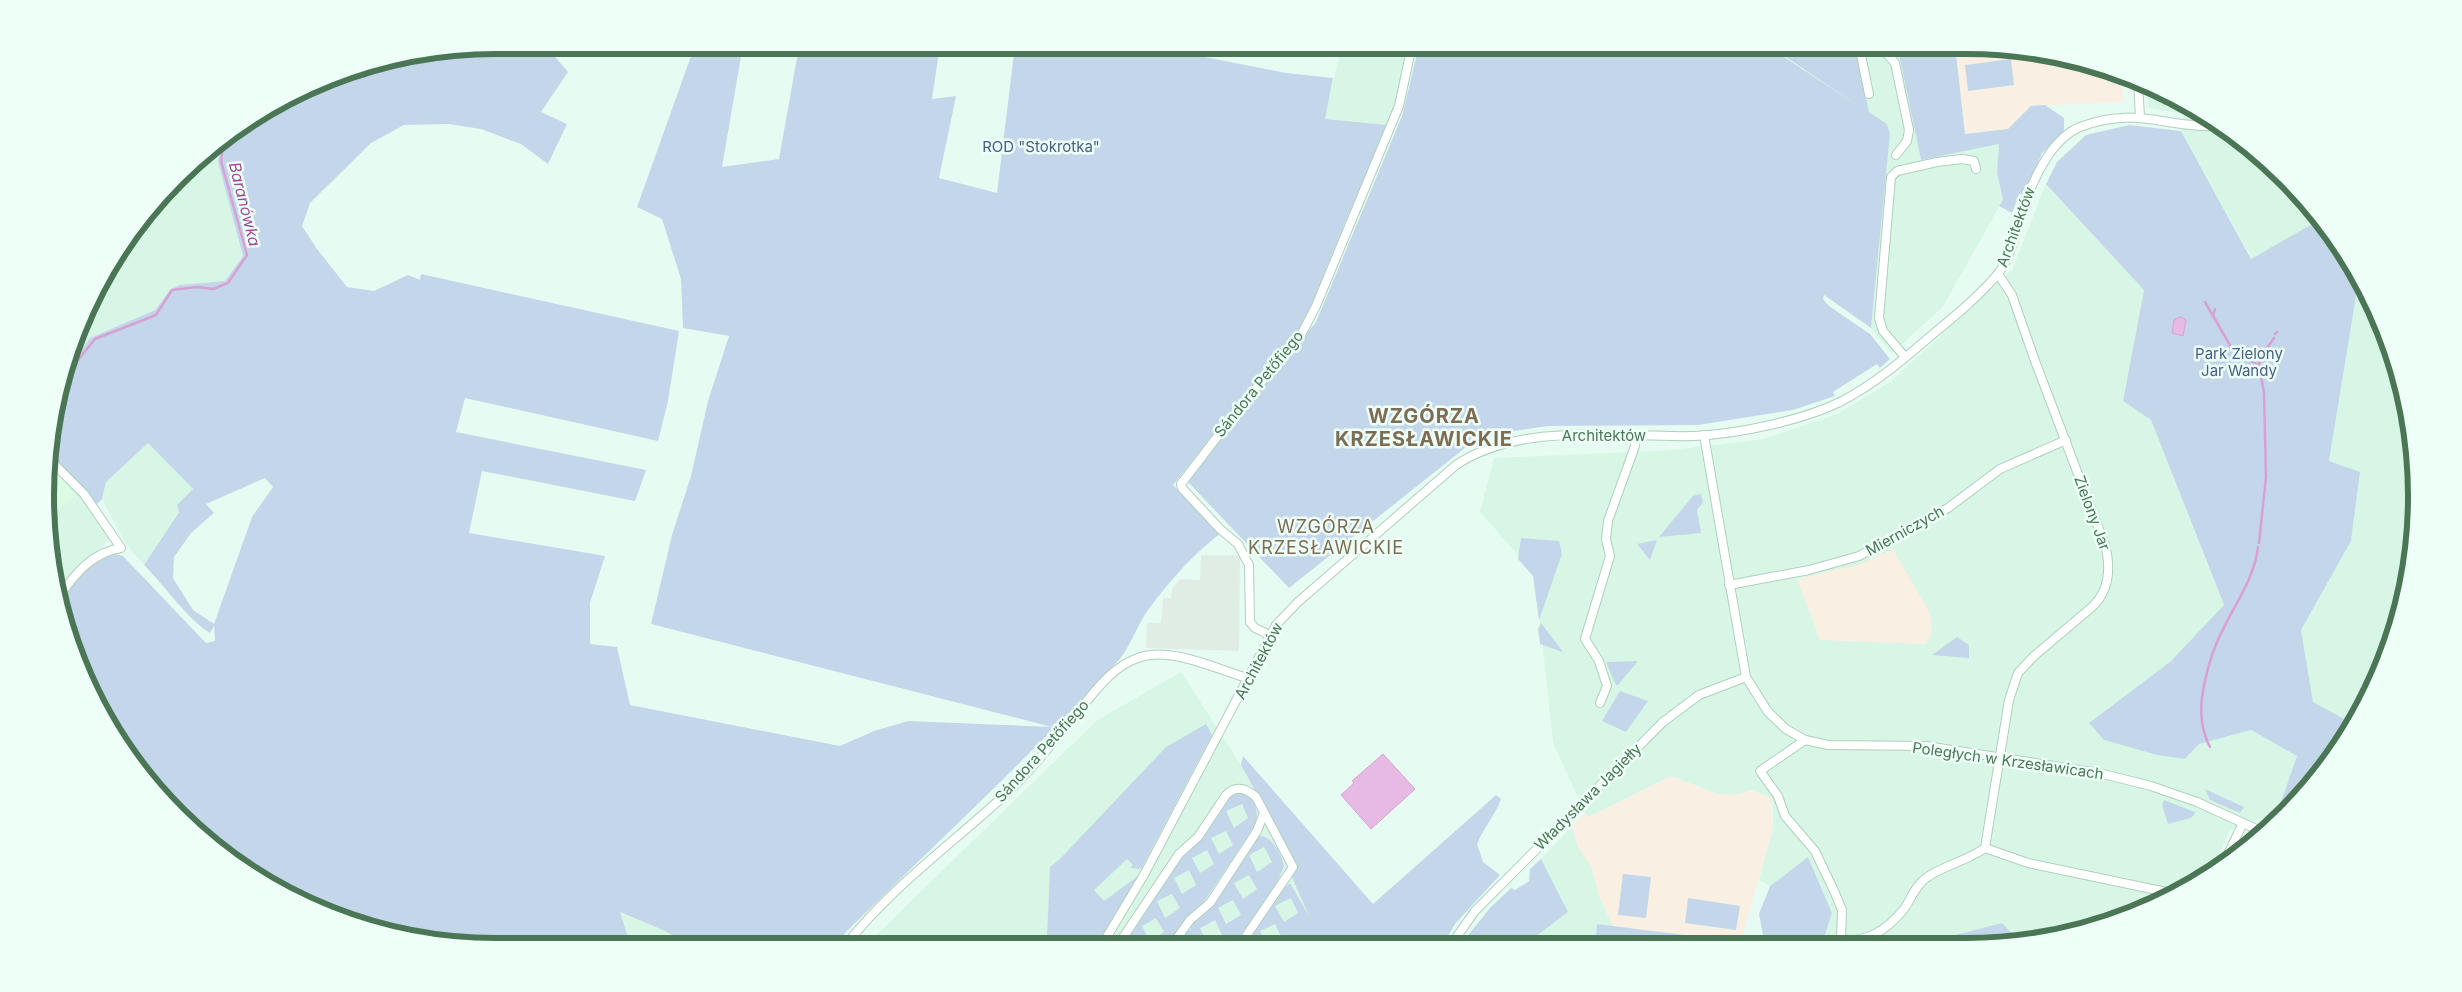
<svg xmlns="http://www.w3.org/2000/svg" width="2462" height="992" viewBox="0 0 2462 992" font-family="Inter,sans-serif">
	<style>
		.residential { fill: #d8f6e6 }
		.commercial { fill: #dafce2 }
		.industrial { fill: #e0ede5 }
		.education { fill: #f9efe3 }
		.green { fill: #c4d7ea; fill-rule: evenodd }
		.water { fill: #e6bae3; stroke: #d8a1d4 }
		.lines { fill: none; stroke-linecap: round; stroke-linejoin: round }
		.stream { stroke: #d8a1d4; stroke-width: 2.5 }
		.minor-casing { stroke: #afd0bb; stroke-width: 10 }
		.minor { stroke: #fff; stroke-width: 8 }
		.labels { text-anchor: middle; stroke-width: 5; stroke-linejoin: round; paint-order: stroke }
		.park-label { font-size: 15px; fill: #486088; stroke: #edfff6 }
		.street-label { font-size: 15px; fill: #4b7656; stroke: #edfff6 }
		.water-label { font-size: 16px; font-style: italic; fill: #9e4d98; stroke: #edfff6 }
		.quarter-label { font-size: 18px; letter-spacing: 1px; fill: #7e6d55; stroke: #edfff6 }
		.district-label { font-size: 20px; font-weight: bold; letter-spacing: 1px; fill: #7e6d55; stroke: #edfff6 }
		.rim { fill: none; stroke: #4b7656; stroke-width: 6 }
	</style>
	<rect width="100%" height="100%" fill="#e6fcf2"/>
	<g class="residential">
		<path d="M 1342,45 L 1408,45 L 1399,89 L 1388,125 L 1324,119 Z"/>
		<path d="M 1855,45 L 1897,45 L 1921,160 L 1999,144 L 1997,173 L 2003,200 L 1942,308 L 1892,353 L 1871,328 L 1890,134 L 1889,129 L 1880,119 L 1869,113 Z"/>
		<path d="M 2147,85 L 2191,105 L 2263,157 L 2321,219 L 2252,259 L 2181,131 L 2184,114 L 2149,108 Z"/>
		<path d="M 221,141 L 218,162 L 243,255 L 225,281 L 179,285 L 170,290 L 155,310 L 90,338 L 74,361 L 66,364 L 69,351 L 105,271 L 199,157 Z"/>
		<path d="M 2046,184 L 2144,290 L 2123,401 L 2151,420 L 2224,606 L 2171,661 L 2090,722 L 2104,740 L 2157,755 L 2185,759 L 2199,744 L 2251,730 L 2297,756 L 2277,813 L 2230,830 L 2213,868 L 2165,901 L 2025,943 L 1822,944 L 1832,913 L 1807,858 L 1770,886 L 1759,880 L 1773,828 L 1773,803 L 1752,790 L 1734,795 L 1718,794 L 1671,776 L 1588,817 L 1585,813 L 1553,743 L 1535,574 L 1480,512 L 1494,458 L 1671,450 L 1764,439 L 1837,414 L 1890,382 L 2012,270 Z"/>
		<path d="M 2359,278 L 2370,296 L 2402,379 L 2416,466 L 2413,555 L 2393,641 L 2357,714 L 2344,719 L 2313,702 L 2301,630 L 2351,541 L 2360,472 L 2329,461 Z"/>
		<path d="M 148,443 L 193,489 L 177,505 L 179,511 L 144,565 L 126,544 L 102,499 L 105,482 Z"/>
		<path d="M 78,492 L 111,538 L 73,574 L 57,596 L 54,584 L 51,516 Z"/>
		<path d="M 1181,672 L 1241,765 L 1297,866 L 1291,875 L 1319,939 L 1315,945 L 865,946 L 1096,721 Z"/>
		<path d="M 1572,827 L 1578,847 L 1592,868 L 1599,896 L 1613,926 L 1597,924 L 1595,944 L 1526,944 L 1568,912 L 1541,859 Z"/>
		<path d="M 619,912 L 665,931 L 692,947 L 631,947 Z"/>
	</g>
	<path class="commercial" d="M 50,468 L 53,474 L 78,492 L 51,516 Z"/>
	<path class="industrial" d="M 1201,555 L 1240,555 L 1239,651 L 1146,648 L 1147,623 L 1161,623 L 1163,598 L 1171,598 L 1172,589 L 1180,579 L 1200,580 Z"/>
	<g class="education">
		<path d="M 1955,45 L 2111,69 L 2120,73 L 2124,102 L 2031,106 L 2008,129 L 1965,134 Z"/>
		<path d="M 1893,549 L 1930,613 L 1932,633 L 1926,644 L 1820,640 L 1797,579 L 1861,564 Z"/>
		<path d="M 1671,776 L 1718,794 L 1734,795 L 1752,790 L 1771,798 L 1773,828 L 1741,942 L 1613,926 L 1599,896 L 1592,868 L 1578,847 L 1572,827 L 1585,813 L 1589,817 Z"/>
	</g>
	<g class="green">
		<path d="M 496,45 L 545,45 L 568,72 L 541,112 L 567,124 L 548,164 L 521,144 L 481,129 L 449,124 L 404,125 L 371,143 L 310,203 L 302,226 L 317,249 L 347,287 L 374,291 L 408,275 L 420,280 L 421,274 L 679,331 L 668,401 L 658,441 L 465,398 L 456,432 L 646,470 L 635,501 L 482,471 L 469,533 L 605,556 L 590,603 L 590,644 L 617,647 L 630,705 L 840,746 L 874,731 L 908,721 L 1052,727 L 651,624 L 672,535 L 691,476 L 708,401 L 729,336 L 683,328 L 681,279 L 662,219 L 637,207 L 695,45 L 743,45 L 722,167 L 779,159 L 798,52 L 846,45 L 940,45 L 932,99 L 956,96 L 939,178 L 997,193 L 1015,45 L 1144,45 L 1286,73 L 1333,78 L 1325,119 L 1388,125 L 1347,218 L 1304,323 L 1173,485 L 1221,533 C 1193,554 1164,587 1144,616 C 1135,631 1129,649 1117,662 C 1031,756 937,842 846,932 L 835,946 L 692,947 L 665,931 L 620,912 L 631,947 L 496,947 L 351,923 L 221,854 L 121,746 L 79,668 L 59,601 C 73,582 89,565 108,552 L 123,556 L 206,643 L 215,641 L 214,626 L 210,633 C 187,619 165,586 144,565 L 179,512 L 177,505 L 193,489 L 148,443 L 106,482 L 102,499 L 97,504 L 49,454 L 49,437 L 66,364 L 74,361 L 90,338 L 155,310 L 170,290 L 179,285 L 225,281 L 243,256 L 218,162 L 221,141 L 271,105 L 351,69 ZM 265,478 L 273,487 L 252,517 L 214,624 L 193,610 L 173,578 L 174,557 L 191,533 L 214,513 L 206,504 Z"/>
		<path d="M 1419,45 L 1766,45 L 1860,107 L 1768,45 L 1855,45 L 1869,112 L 1887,124 L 1890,134 L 1871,328 L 1824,295 L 1823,299 L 1829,306 L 1870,334 L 1890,359 L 1880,368 L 1877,364 L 1833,392 L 1835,396 L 1793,410 L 1698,425 L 1548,426 L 1480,436 L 1289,588 L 1187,481 L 1316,322 L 1402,116 Z"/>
		<path d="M 1897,45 L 1955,45 L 1965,134 L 2008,129 L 2031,106 L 2045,105 L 2064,118 L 2064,132 L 2042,153 L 2025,194 L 2019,194 L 2012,213 L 1999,206 L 2003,200 L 1997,173 L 1999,144 L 1921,160 Z"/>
		<path d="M 2011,59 L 2014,85 L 1968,91 L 1965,65 Z"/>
		<path d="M 2129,125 L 2181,131 L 2251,259 L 2321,219 L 2359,278 L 2329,461 L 2360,472 L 2351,541 L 2301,630 L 2313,702 L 2344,719 L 2357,714 L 2341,746 L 2281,815 L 2277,813 L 2297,756 L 2251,730 L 2199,744 L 2185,759 L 2157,755 L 2104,740 L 2089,723 L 2171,661 L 2224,605 L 2151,420 L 2123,401 L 2144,290 L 2046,184 L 2057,162 L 2086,135 Z"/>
		<path d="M 1701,494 L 1703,502 L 1697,510 L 1701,533 L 1659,537 L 1693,496 Z"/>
		<path d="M 1521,538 L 1559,541 L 1562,554 L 1539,620 L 1533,576 L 1518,559 Z"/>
		<path d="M 1657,540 L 1650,560 L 1637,544 Z"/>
		<path d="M 1541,623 L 1563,652 L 1540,644 L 1538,629 Z"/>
		<path d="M 1957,637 L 1969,645 L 1969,658 L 1932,655 Z"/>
		<path d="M 1638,661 L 1618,685 L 1616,685 L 1606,662 Z"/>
		<path d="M 1620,691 L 1648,701 L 1626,732 L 1602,721 Z"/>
		<path d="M 1206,724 L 1212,735 L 1141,869 L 1130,868 L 1133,865 L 1127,859 L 1094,890 L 1104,901 L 1138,876 L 1100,940 L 1095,945 L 1061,946 L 1047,937 L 1050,867 L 1060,859 L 1166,747 Z"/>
		<path d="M 1243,756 L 1373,904 L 1496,795 L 1501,799 C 1495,816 1484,827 1477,844 L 1483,862 L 1500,875 L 1455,924 L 1443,945 L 1273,945 L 1275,942 L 1282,938 L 1275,924 L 1260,931 L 1267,945 L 1244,945 L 1255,937 L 1253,934 L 1280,892 L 1290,883 L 1309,916 L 1291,875 L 1297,866 L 1241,765 ZM 1291,898 L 1298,913 L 1284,922 L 1275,906 Z"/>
		<path d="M 2205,789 L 2244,807 L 2240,813 L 2210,800 Z"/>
		<path d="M 1238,793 C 1254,795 1259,809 1256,824 L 1203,903 L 1184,921 L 1167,945 L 1142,945 L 1140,943 L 1135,945 L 1122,945 L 1183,855 L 1202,837 L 1228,797 ZM 1242,804 L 1248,818 L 1234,828 L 1226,811 ZM 1226,831 L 1233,845 L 1219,854 L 1211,838 ZM 1207,850 L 1214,864 L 1200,873 L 1192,858 ZM 1189,870 L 1196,885 L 1182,894 L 1174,878 ZM 1172,894 L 1180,908 L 1165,918 L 1157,901 ZM 1156,918 L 1164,932 L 1150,942 L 1142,926 Z"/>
		<path d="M 2164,800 L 2195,812 L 2195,814 L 2191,818 L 2168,824 L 2162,805 Z"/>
		<path d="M 1259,836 C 1272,835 1282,855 1284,866 L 1277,883 L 1236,945 L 1199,945 L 1196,940 L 1185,945 L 1177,945 L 1185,934 L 1191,929 L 1191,923 L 1209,910 ZM 1264,847 L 1272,862 L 1257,872 L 1249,855 ZM 1249,875 L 1257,889 L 1243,899 L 1234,883 ZM 1233,900 L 1241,915 L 1226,924 L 1218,908 ZM 1215,920 L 1222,935 L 1208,944 L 1200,928 Z"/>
		<path d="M 1808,857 L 1832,913 L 1822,944 L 1595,944 L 1597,924 L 1741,942 L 1764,939 L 1759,914 L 1770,886 Z"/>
		<path d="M 1541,859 L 1568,912 L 1526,944 L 1460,945 L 1490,908 L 1511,888 L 1515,890 L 1529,881 L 1530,869 Z"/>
		<path d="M 1623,874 L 1651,877 L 1646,918 L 1618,915 Z"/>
		<path d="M 1688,898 L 1740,906 L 1736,930 L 1685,923 Z"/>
		<path d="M 2002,923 L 2021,943 L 1932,943 L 1932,941 Z"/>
	</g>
	<g class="water">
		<path d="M 2179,317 L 2182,317 L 2186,320 L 2183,336 L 2172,333 L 2174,320 Z"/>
		<path d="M 1383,754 L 1415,789 L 1371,829 L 1341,795 L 1354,783 L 1352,781 Z"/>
	</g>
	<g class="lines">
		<g class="stream">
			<path d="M 2205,302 L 2234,352 L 2244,357"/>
			<path d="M 2213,316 L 2215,309"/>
			<path d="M 2275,334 L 2277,332"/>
			<path d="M 2247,359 L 2259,365"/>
			<path d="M 65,368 L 74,365 L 95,339 L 156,315 L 172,290 L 197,287 L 213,289 L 228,283 L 247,255 L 221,161 L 224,139"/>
			<path d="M 2259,543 L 2266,477 L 2264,393 L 2259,365 L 2261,357 L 2274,338"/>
			<path d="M 2214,650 C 2226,615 2254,584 2258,547"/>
			<path d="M 2210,747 C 2194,717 2203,683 2213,652"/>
		</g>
		<g class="minor-casing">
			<g id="minor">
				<path d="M 1859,45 L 1869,94"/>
				<path d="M 1868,45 L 1887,54 L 1895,63 L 1909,130 L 1907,141 L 1896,155"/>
				<path d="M 2138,81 L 2140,117"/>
				<path d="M 1905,357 L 1883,331 L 1879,318 L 1891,177 L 1897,171 L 1937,162 L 1962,159 L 1974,161 L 1976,169"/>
				<path d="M 1704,435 L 1746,677 L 1768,712 L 1786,729 L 1805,740 L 1828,745 L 1926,746 L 2099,773 L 2151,786 L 2197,802 L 2265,833"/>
				<path d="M 50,460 L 84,494 L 121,548 C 92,552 74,575 58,598"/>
				<path d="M 1729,585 L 1809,570 L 1859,556 L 1948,508 L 2000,469 L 2066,440"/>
				<path d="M 1270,635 L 1255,628 L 1250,622 L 1249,565 L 1238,544 L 1220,529 L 1182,488 L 1181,484 L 1240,407 L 1301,335 L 1316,306 L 1399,106 L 1412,45"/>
				<path d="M 1600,703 L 1607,686 L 1599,661 L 1585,639 L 1610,556 L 1606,539 L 1608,521 L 1635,446 L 1636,436"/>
				<path d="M 1805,740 L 1760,771 L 1778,796 L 1785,816 L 1815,851 L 1835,893 L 1842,910 L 1841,939 C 1866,944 1888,929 1904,909 C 1912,898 1914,887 1926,878 C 1944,865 1967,861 1985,848 L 2009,700 L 2018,673 L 2034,656 L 2092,607 C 2110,590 2111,568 2105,545 L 2035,361 L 2012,295 L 1998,274"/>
				<path d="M 1985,848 L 2028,863 L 2176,894"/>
				<path d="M 2225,860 L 2243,823"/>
				<path d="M 1532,944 L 1537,940"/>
				<path d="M 1102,945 L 1145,873 L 1276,625 L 1298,602 L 1456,465 C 1522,421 1618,438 1694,436 C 1737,434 1801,421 1840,402 C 1875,384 1904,359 1933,334 C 1955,316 1978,297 1997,275 C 2012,257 2016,229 2023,207 C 2030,188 2038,171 2049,154 C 2057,143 2067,132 2080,127 C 2136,105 2167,129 2220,126"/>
				<path d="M 1118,945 L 1179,854 L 1198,837 L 1226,795 C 1236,785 1246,788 1256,797 L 1293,867 L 1240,945"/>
				<path d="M 1172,945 L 1190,920 L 1210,903 L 1257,831 L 1264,813"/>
				<path d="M 1451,945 L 1475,911 L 1663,722 L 1699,695 L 1746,677"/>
				<path d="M 845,946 C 891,887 952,844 1007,793 C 1031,771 1051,744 1072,719 C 1092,696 1110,666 1141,657 C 1171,647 1217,669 1247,678"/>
			</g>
		</g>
		<use href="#minor" class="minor"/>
	</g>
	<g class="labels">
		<g class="park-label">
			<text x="1041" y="152">ROD "Stokrotka"</text>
			<text x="2239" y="359">Park Zielony<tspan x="2239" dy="17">Jar Wandy</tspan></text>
		</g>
		<g class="street-label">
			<text transform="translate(2016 227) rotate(-70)" y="5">Architektów</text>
			<text transform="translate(1259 384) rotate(-51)" y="5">Sándora Petőfiego</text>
			<text x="1604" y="441">Architektów</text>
			<text transform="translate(2092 513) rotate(70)" y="5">Zielony Jar</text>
			<text transform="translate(1905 531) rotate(-29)" y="5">Mierniczych</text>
			<text transform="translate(1259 661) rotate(-62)" y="5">Architektów</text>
			<text transform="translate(1042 751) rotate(-48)" y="5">Sándora Petőfiego</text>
			<text transform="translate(2008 761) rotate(8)" y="5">Poległych w Krzesławicach</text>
			<text transform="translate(1588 797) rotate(-45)" y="5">Władysława Jagiełły</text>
		</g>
		<g class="water-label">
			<text transform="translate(245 204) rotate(76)" y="6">Baranówka</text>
		</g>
		<g class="quarter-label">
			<text x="1326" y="533">WZGÓRZA<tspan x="1326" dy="21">KRZESŁAWICKIE</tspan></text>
		</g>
		<g class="district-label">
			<text x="1424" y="423">WZGÓRZA<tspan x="1424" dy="23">KRZESŁAWICKIE</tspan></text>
		</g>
	</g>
	<path d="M0 0H2462V992H0ZM496 54H1966A442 442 0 0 1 2408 496V496A442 442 0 0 1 1966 938H496A442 442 0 0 1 54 496V496A442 442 0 0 1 496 54Z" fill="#edfff6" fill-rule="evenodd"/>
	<path class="rim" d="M496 54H1966A442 442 0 0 1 2408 496V496A442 442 0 0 1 1966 938H496A442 442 0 0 1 54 496V496A442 442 0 0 1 496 54Z"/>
</svg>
